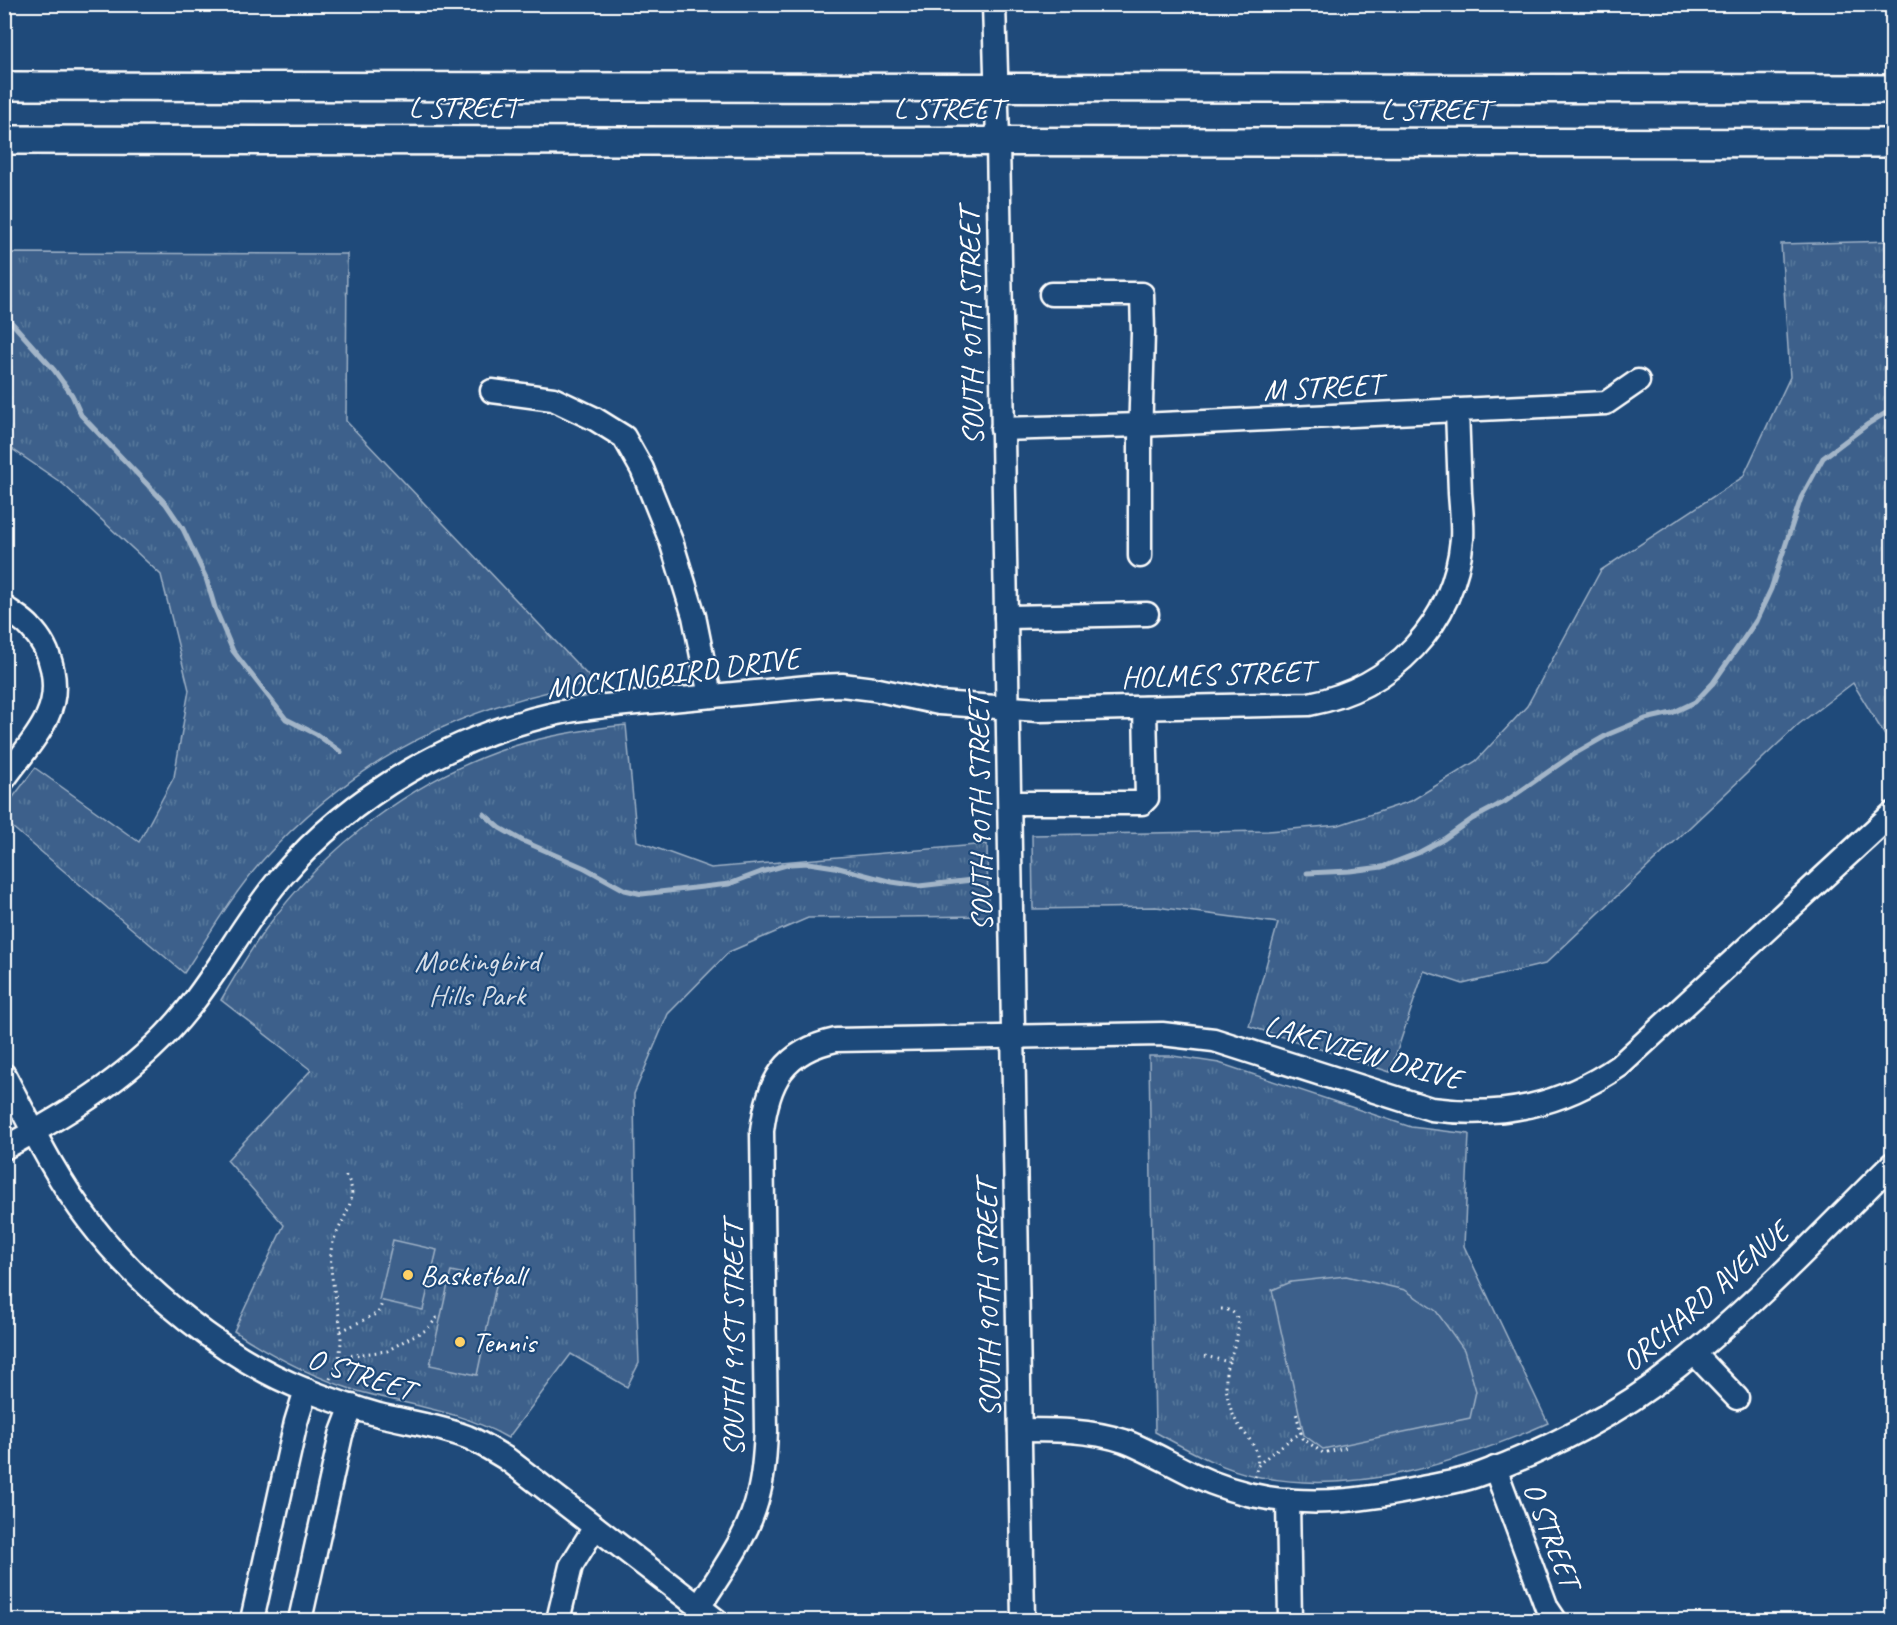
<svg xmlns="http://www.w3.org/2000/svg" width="1897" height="1625" viewBox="0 0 1897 1625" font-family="Caveat,sans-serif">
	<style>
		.grass { fill: url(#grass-tufts); stroke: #9eb0c5; stroke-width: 1.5 }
		.pitch { fill: #3c618b; stroke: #9eb0c5; stroke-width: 1.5 }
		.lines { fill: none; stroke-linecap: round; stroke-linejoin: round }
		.stream { stroke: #a3b5c8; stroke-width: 5 }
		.minor-casing { stroke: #fff; stroke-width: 27 }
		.major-casing { stroke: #fff; stroke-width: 32 }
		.path { stroke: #fff; stroke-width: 3; stroke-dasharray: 1.5 4.5; stroke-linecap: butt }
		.minor { stroke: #1f4a7a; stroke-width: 22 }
		.major { stroke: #1f4a7a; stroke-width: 27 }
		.poi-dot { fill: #ffd166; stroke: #1f4a7a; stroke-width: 2 }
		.labels { text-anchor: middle; stroke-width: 4.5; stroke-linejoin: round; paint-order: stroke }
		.street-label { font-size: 30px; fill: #fff; stroke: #1f4a7a }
		.park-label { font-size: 30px; fill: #d8dfe8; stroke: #1f4a7a }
		.poi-label { font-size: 30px; fill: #fff; stroke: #1f4a7a; text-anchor: start }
	</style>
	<defs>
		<pattern id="grass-tufts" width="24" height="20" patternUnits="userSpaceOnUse" patternTransform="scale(1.5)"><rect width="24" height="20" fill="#3c618b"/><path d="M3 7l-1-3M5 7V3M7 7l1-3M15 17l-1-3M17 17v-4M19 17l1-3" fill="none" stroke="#59799c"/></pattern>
	</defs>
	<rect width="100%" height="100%" fill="#1f4a7a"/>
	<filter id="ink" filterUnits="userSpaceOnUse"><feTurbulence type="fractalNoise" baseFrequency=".0167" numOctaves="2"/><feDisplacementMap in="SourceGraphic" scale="12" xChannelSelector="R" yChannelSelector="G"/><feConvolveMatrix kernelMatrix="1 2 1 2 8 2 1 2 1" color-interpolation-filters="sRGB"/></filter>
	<g filter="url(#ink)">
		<g class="grass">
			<path d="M 1892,241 L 1892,747 L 1853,683 L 1799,724 L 1545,964 L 1463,984 L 1424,971 L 1390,1072 L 1249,1026 L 1278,923 L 1156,907 L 1033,909 L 1032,835 L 1268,831 L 1339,825 L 1411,801 L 1476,761 L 1527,706 L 1601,570 L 1743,477 L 1790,377 L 1781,244 Z"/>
			<path d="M 5,253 L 347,254 L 346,421 L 595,683 C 464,703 351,762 262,861 C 232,895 209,935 184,973 L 5,821 L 5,808 L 35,768 L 139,842 L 174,777 L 189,690 L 161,575 L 63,484 L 5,444 Z"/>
			<path d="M 626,725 L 637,841 L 711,868 L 987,844 L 988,916 L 808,918 L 729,952 L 668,1014 L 634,1094 L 637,1310 L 639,1363 L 627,1387 L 571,1354 L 508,1438 C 460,1410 406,1405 354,1390 C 311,1376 272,1356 234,1331 L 284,1225 L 227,1160 L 311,1070 L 221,1000 C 235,976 249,952 265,930 C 326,846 414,778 514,746 C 550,735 588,729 626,725 Z"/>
			<path d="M 1149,1056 L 1173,1056 L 1219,1063 L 1411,1127 L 1469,1134 L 1464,1246 L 1548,1423 C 1459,1462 1359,1496 1260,1477 C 1223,1470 1188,1450 1155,1432 Z"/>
		</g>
		<g class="pitch">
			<path d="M 393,1240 L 437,1250 L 423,1310 L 379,1300 Z"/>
			<path d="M 451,1271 L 497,1281 L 477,1375 L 430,1365 Z"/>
			<path d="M 1346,1276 L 1405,1290 L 1436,1311 L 1464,1350 L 1476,1391 L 1470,1418 L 1323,1449 L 1304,1435 L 1272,1290 L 1291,1282 Z"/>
		</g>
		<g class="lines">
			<g class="stream">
				<path d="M 4,314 L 54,370 L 72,395 L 81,415 L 166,504 L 183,529 L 206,578 L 215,608 L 233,651 L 286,719 L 316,734 L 341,752"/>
				<path d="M 484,814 L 500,828 L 523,841 L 585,868 L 625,890 L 642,894 L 729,884 L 761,872 L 790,864 L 809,863 L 835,867 L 892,882 L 919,886 L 972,880"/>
				<path d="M 1307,873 L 1350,871 L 1382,867 L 1418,853 L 1444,839 L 1472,819 L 1506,801 L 1574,754 L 1609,734 L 1645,719 L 1672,713 L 1695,702 L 1713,683 L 1756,621 L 1771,589 L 1801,498 L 1823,458 L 1868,424 L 1892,409"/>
			</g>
			<g class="minor-casing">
				<g id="minor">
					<path d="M 994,4 L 998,141 L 1023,1620"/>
					<path d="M 1051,294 L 1142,294 L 1143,333 L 1140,440 L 1140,556"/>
					<path d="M 492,391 L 553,399 L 595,419 L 624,437 L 642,469 L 671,541 L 694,616 L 710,696"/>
					<path d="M 1002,429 L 1140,425 L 1606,403 L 1638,381"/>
					<path d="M 4,607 C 13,614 23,619 30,627 C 53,650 61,688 47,717 C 37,739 18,759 4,779"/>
					<path d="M 1006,617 L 1147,614"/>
					<path d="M 1010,803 L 1142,803 L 1147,798 L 1145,708"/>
					<path d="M 4,1075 C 30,1124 55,1177 89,1221 C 140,1288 227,1360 306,1390 C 329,1399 354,1408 379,1415 C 408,1422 439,1426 467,1437 C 481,1443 494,1451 507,1459 L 716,1620"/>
					<path d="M 4,1148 C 72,1112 140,1070 188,1009 C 222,967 246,918 282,876 C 352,794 453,736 558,713 C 591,706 626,704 660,701 C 713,696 765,691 818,686 L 842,685 L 874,689 L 939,703 L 1039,710 L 1309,704 C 1393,688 1454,624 1462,539 C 1463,524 1461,508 1460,493 C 1459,465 1458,438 1457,410"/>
					<path d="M 1694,1353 L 1737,1398"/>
					<path d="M 1020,1430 C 1056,1430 1090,1430 1124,1441 C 1148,1450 1169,1463 1192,1474 C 1215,1485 1242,1494 1268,1498 C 1322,1506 1369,1499 1422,1488 C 1439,1484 1458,1482 1475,1476 C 1545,1452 1620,1413 1677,1367 C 1754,1306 1822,1233 1892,1164"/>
					<path d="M 1495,1468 L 1547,1608 L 1555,1620"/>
					<path d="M 1288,1500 L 1290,1620"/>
					<path d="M 699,1607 C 722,1571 750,1534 759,1492 C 764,1472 765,1452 766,1431 L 762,1131 C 768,1081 784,1051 836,1040 L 1162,1034 L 1214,1040 L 1431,1109 C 1501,1118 1561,1106 1619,1066 L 1892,814"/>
					<path d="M 252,1620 L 296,1422 L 306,1390"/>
					<path d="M 300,1620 L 341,1435 L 352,1406"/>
					<path d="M 558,1620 L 571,1566 L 595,1527"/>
				</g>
			</g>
			<g class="major-casing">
				<g id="major">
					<path d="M 4,86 L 1892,89"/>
					<path d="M 4,140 L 1892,143"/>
				</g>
			</g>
			<g class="path">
				<path d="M 1221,1309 C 1251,1310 1234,1344 1229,1362"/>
				<path d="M 341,1331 L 378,1313 L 383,1301"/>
				<path d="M 1205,1356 L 1229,1362 C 1225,1369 1226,1377 1226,1385 C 1227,1398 1230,1409 1236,1421 C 1245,1436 1261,1447 1257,1467"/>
				<path d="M 339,1357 L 387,1351 L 411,1337 L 426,1330 L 437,1318 L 440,1318"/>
				<path d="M 330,1379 C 333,1372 337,1365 339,1357 C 347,1322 328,1287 331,1251 C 334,1226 366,1197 344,1174"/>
				<path d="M 1255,1477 C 1256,1474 1256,1470 1257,1467 C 1261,1460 1293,1437 1301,1433 L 1296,1412 L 1302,1438 L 1323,1453 L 1348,1447"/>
			</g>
			<use href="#minor" class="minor"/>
			<use href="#major" class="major"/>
		</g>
	</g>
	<g class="poi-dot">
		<circle cx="408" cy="1275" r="6"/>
		<circle cx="460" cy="1342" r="6"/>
	</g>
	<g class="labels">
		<g class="street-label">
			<text x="463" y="117">L STREET</text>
			<text x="948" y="118">L STREET</text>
			<text x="1435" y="119">L STREET</text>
			<text transform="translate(971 327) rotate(-91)" y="10">SOUTH 90TH STREET</text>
			<text transform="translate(1322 387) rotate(-3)" y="10">M STREET</text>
			<text transform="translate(673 673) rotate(-7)" y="10">MOCKINGBIRD DRIVE</text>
			<text transform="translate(1217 674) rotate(-2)" y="10">HOLMES STREET</text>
			<text transform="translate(980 813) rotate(-91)" y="10">SOUTH 90TH STREET</text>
			<text transform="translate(1363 1052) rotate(16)" y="10">LAKEVIEW DRIVE</text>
			<text transform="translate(1705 1296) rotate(-41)" y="10">ORCHARD AVENUE</text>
			<text transform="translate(988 1299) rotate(-91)" y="10">SOUTH 90TH STREET</text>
			<text transform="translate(733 1339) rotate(-90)" y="10">SOUTH 91ST STREET</text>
			<text transform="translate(361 1374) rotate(18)" y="10">O STREET</text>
			<text transform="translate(1552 1535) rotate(69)" y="10">O STREET</text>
		</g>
		<g class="park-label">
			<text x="477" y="971">Mockingbird<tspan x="477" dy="34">Hills Park</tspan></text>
		</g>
		<g class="poi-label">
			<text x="420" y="1285">Basketball</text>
			<text x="472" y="1352">Tennis</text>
		</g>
	</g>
	<rect width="1897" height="1625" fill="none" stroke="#1f4a7a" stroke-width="24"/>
	<rect x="12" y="12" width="1873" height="1601" fill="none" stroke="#fff" stroke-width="2" filter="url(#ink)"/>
</svg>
